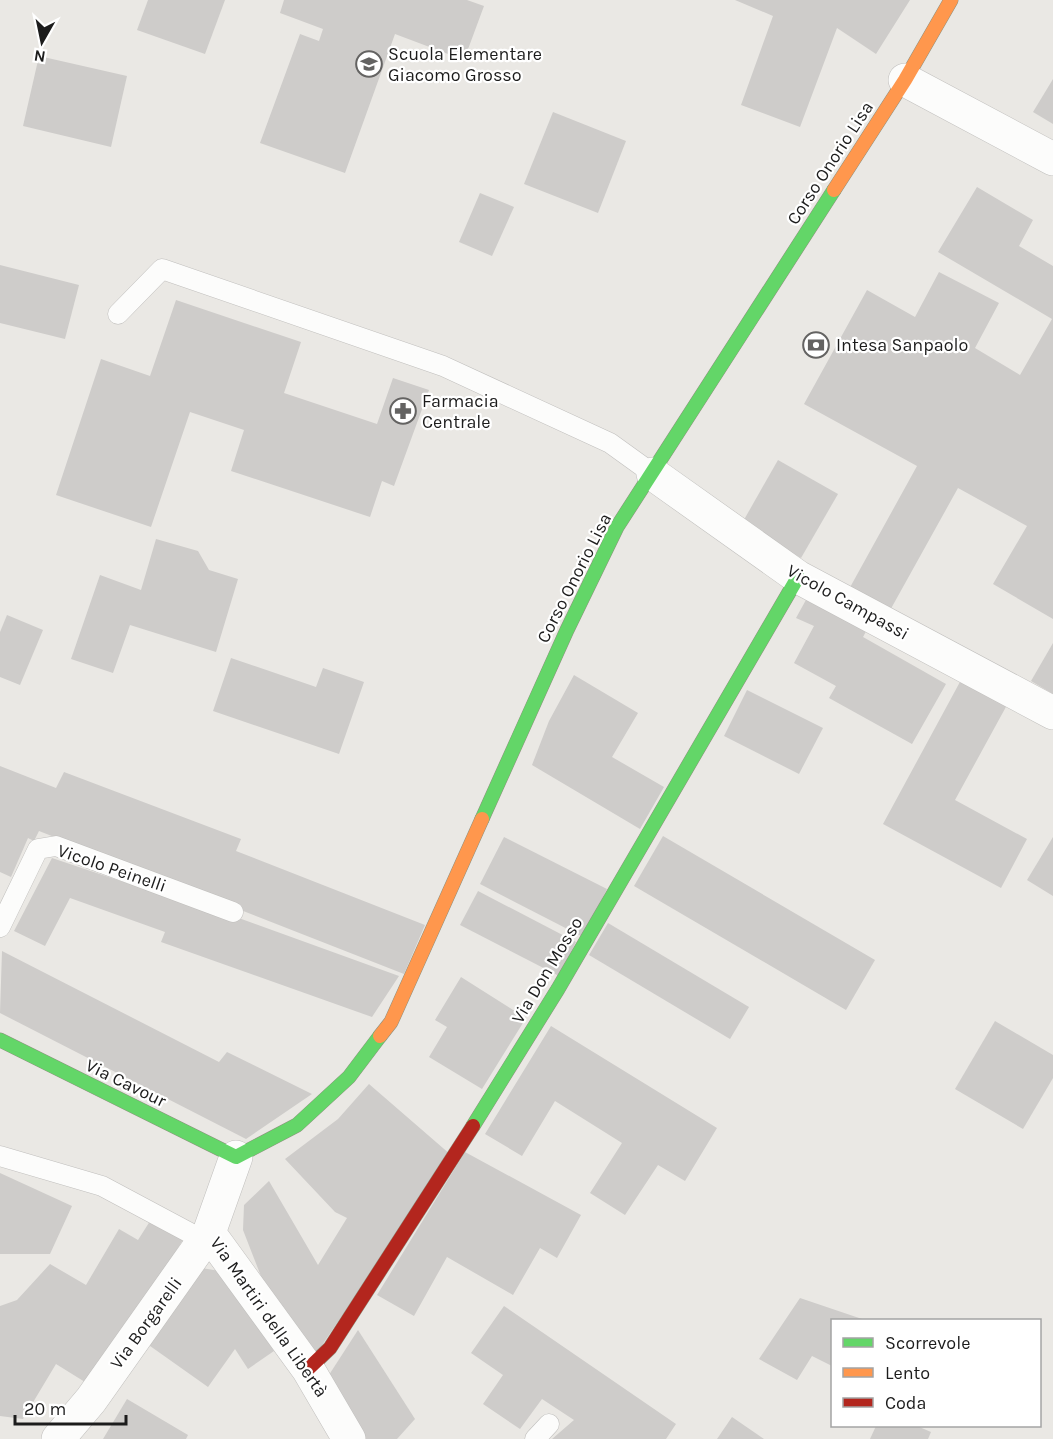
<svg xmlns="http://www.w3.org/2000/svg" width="1053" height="1439" viewBox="0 0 1053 1439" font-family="Karla,sans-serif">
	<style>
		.building { fill: #ceccca }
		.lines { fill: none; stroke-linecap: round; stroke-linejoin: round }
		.lane-casing { stroke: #c0bfbd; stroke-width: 21 }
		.street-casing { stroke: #c0bfbd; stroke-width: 34 }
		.fast-casing { stroke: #8f917f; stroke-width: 15 }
		.slow-casing { stroke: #8f917f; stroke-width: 15 }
		.jam-casing { stroke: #8f917f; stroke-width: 15 }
		.lane { stroke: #fcfcfb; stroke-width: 20 }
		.street { stroke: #fcfcfb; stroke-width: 33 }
		.fast { stroke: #63d668; stroke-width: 14 }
		.slow { stroke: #ff974d; stroke-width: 14 }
		.jam { stroke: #b3261e; stroke-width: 14 }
		.labels { text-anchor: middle; stroke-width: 4.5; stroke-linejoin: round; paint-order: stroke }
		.poi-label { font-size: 18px; fill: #1c1c1c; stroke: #fff; text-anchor: start }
		.street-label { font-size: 18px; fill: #1c1c1c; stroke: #fff }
	</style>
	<rect width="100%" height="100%" fill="#eae8e4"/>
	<g class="building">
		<path d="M 148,0 L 225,0 L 205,54 L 137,30 Z"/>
		<path d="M 284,0 L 467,0 L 484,6 L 464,60 L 395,34 L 345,173 L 260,143 L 300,34 L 319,41 L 323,29 L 280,13 Z"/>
		<path d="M 735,0 L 910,0 L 876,54 L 837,28 L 800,127 L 741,105 L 773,16 Z"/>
		<path d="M 39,56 L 127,76 L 111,147 L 23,126 Z"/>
		<path d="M 1053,79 L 1053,124 L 1033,112 Z"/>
		<path d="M 553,112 L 626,141 L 598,213 L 524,184 Z"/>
		<path d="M 977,187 L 1033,220 L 1019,246 L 1053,266 L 1053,619 L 993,584 L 1027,526 L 958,488 L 888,614 L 848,591 L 917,466 L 804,404 L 867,290 L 915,317 L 939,272 L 999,303 L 975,348 L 1020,375 L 1052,319 L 938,252 Z"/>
		<path d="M 480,193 L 514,207 L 492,256 L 459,242 Z"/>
		<path d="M 0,265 L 79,285 L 65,339 L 0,323 Z"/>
		<path d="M 176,300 L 301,342 L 284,393 L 377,424 L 393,378 L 429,390 L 394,486 L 382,481 L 370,517 L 231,471 L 244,430 L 190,412 L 151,527 L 56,495 L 101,359 L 150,376 Z"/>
		<path d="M 778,460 L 838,494 L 801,558 L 741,525 Z"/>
		<path d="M 156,539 L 198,551 L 209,570 L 238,579 L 216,652 L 130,625 L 113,673 L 71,659 L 100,575 L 141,590 Z"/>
		<path d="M 812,589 L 871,622 L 863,637 L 946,684 L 912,744 L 829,698 L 836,686 L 794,663 L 814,626 L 796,618 Z"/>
		<path d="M 7,615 L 43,630 L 20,685 L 0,677 L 0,632 Z"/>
		<path d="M 1053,643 L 1053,694 L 1031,681 Z"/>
		<path d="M 231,658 L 316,687 L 323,668 L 364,682 L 339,754 L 213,711 Z"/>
		<path d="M 574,675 L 638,713 L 612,757 L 664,787 L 640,829 L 532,765 L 549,721 Z"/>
		<path d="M 961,680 L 1007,705 L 955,800 L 1027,839 L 1001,888 L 883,824 Z"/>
		<path d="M 747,690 L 823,728 L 799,774 L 724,736 Z"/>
		<path d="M 0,766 L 56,788 L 64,772 L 241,839 L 236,851 L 425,925 L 404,974 L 39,831 L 34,841 L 28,838 L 11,877 L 0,872 Z"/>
		<path d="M 663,836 L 875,960 L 846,1010 L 634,886 Z"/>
		<path d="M 504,837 L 607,889 L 583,937 L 480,884 Z"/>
		<path d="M 1053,837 L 1053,896 L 1027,880 Z"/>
		<path d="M 52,858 L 177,900 L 178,896 L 399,976 L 372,1017 L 161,942 L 165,932 L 70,898 L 45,946 L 14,931 Z"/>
		<path d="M 478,891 L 576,942 L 559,976 L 460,925 Z"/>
		<path d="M 608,923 L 749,1007 L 730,1039 L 589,955 Z"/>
		<path d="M 2,951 L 219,1062 L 227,1052 L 312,1094 L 246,1139 L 0,1013 Z"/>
		<path d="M 461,977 L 526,1018 L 482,1089 L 429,1057 L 447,1027 L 435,1020 Z"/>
		<path d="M 995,1021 L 1053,1055 L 1053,1078 L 1023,1129 L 955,1089 Z"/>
		<path d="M 551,1026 L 717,1128 L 685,1181 L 658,1165 L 625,1215 L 590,1193 L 622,1143 L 555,1101 L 522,1156 L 485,1134 Z"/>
		<path d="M 369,1084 L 451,1155 L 314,1357 L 264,1284 L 243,1230 L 244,1205 L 269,1181 L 318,1265 L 347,1218 L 335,1212 L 285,1159 L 338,1119 Z"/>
		<path d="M 465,1152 L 581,1215 L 557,1258 L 540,1248 L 513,1295 L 447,1257 L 414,1316 L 377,1295 Z"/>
		<path d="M 0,1173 L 72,1206 L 50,1254 L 0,1254 Z"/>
		<path d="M 152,1218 L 184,1238 L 93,1387 L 56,1364 L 23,1419 L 0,1416 L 0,1306 L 17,1300 L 50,1264 L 86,1285 L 119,1229 L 138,1240 Z"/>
		<path d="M 195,1267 L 220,1271 L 274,1351 L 248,1369 L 235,1349 L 208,1387 L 143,1341 Z"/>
		<path d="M 800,1298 L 865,1320 L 832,1320 L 832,1366 L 812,1356 L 797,1380 L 759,1359 Z"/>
		<path d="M 504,1306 L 676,1424 L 666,1439 L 552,1439 L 574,1420 L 542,1399 L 520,1429 L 483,1404 L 503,1375 L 471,1353 Z"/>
		<path d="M 358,1330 L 415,1419 L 397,1439 L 363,1439 L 327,1378 Z"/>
		<path d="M 127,1399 L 188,1435 L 186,1439 L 103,1439 Z"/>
		<path d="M 732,1417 L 764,1439 L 717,1439 Z"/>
		<path d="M 876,1426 L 917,1426 L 931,1432 L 928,1439 L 870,1439 Z"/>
	</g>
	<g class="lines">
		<g class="lane-casing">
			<g id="lane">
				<path d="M 118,314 L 162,269 L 443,366 L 610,443 L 653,474"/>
				<path d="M 0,927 L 38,849 L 56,846 L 233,912"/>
				<path d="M 0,1156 L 102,1186 L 205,1241"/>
				<path d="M 535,1439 L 549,1424"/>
			</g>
		</g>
		<g class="street-casing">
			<g id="street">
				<path d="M 905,80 L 1053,159"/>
				<path d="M 653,474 L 798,577 L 1053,713"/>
				<path d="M 236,1157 L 209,1233 L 308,1369 L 349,1439"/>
				<path d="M 58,1439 L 91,1400 L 209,1233"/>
			</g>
		</g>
		<g class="fast-casing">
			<g id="fast">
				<path d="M 482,819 L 567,630 L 617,527 L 834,190"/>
				<path d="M 0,1040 L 236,1157 L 297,1125 L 349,1077 L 380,1036"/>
				<path d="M 473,1126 L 558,989 L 798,577"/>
			</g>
		</g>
		<g class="slow-casing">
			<g id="slow">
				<path d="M 834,190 L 905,80 L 951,0"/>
				<path d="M 380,1036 L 391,1022 L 482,819"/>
			</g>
		</g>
		<g class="jam-casing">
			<path id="jam" d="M 308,1369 L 330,1348 L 473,1126"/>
		</g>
		<use href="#lane" class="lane"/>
		<use href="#street" class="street"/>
		<use href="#fast" class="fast"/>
		<use href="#slow" class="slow"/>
		<use href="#jam" class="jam"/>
	</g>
	<defs>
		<g id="school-ring" transform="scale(1.35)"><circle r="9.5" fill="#fff" stroke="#646362" stroke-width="1.5"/><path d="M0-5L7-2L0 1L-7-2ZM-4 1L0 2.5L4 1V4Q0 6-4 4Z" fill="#646362"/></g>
		<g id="bank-ring" transform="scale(1.35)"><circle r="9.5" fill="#fff" stroke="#646362" stroke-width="1.5"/><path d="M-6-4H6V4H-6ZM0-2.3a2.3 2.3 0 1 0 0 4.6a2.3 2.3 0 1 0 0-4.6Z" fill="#646362"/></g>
		<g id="pharmacy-ring" transform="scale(1.35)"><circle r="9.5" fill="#fff" stroke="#646362" stroke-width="1.5"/><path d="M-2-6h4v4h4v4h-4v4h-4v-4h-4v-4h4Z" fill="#646362"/></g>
	</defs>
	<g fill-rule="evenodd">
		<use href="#school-ring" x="369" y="64"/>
		<use href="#bank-ring" x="816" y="345"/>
		<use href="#pharmacy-ring" x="403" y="411"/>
	</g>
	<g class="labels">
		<g class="poi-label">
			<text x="388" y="60">Scuola Elementare<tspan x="388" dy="21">Giacomo Grosso</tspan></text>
			<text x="836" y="351">Intesa Sanpaolo</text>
			<text x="422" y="407">Farmacia<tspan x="422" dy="21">Centrale</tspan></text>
		</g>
		<g class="street-label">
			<text transform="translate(830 163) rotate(-57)" y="6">Corso Onorio Lisa</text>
			<text transform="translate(574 578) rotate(-63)" y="6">Corso Onorio Lisa</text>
			<text transform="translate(848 602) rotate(29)" y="6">Vicolo Campassi</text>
			<text transform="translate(112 868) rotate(19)" y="6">Vicolo Peinelli</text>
			<text transform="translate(547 970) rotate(-59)" y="6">Via Don Mosso</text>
			<text transform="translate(126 1083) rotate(26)" y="6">Via Cavour</text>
			<text transform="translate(269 1317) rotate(55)" y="6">Via Martiri della Libertà</text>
			<text transform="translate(146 1323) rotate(-54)" y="6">Via Borgarelli</text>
		</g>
	</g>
	<rect x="831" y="1319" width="210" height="108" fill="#ffffff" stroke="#a4a4a4" stroke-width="1.5"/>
	<rect x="843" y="1338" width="30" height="9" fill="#63d668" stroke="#a4a4a4" stroke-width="1.5"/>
	<text x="885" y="1349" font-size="18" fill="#1c1c1c">Scorrevole</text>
	<rect x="843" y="1368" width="30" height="9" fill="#ff974d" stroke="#a4a4a4" stroke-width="1.5"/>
	<text x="885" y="1379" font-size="18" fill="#1c1c1c">Lento</text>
	<rect x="843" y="1398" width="30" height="9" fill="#b3261e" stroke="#a4a4a4" stroke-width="1.5"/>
	<text x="885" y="1409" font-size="18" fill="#1c1c1c">Coda</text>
	<g transform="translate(42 42) rotate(189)" stroke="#ffffff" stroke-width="4.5" paint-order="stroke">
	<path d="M0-4.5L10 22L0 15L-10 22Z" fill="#1c1c1c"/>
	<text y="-9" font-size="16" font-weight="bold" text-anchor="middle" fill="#1c1c1c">N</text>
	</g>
	<path d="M15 1415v9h111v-9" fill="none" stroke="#1c1c1c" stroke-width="3"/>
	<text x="24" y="1415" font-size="18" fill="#1c1c1c" stroke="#ffffff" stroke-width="4.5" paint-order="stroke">20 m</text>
</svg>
